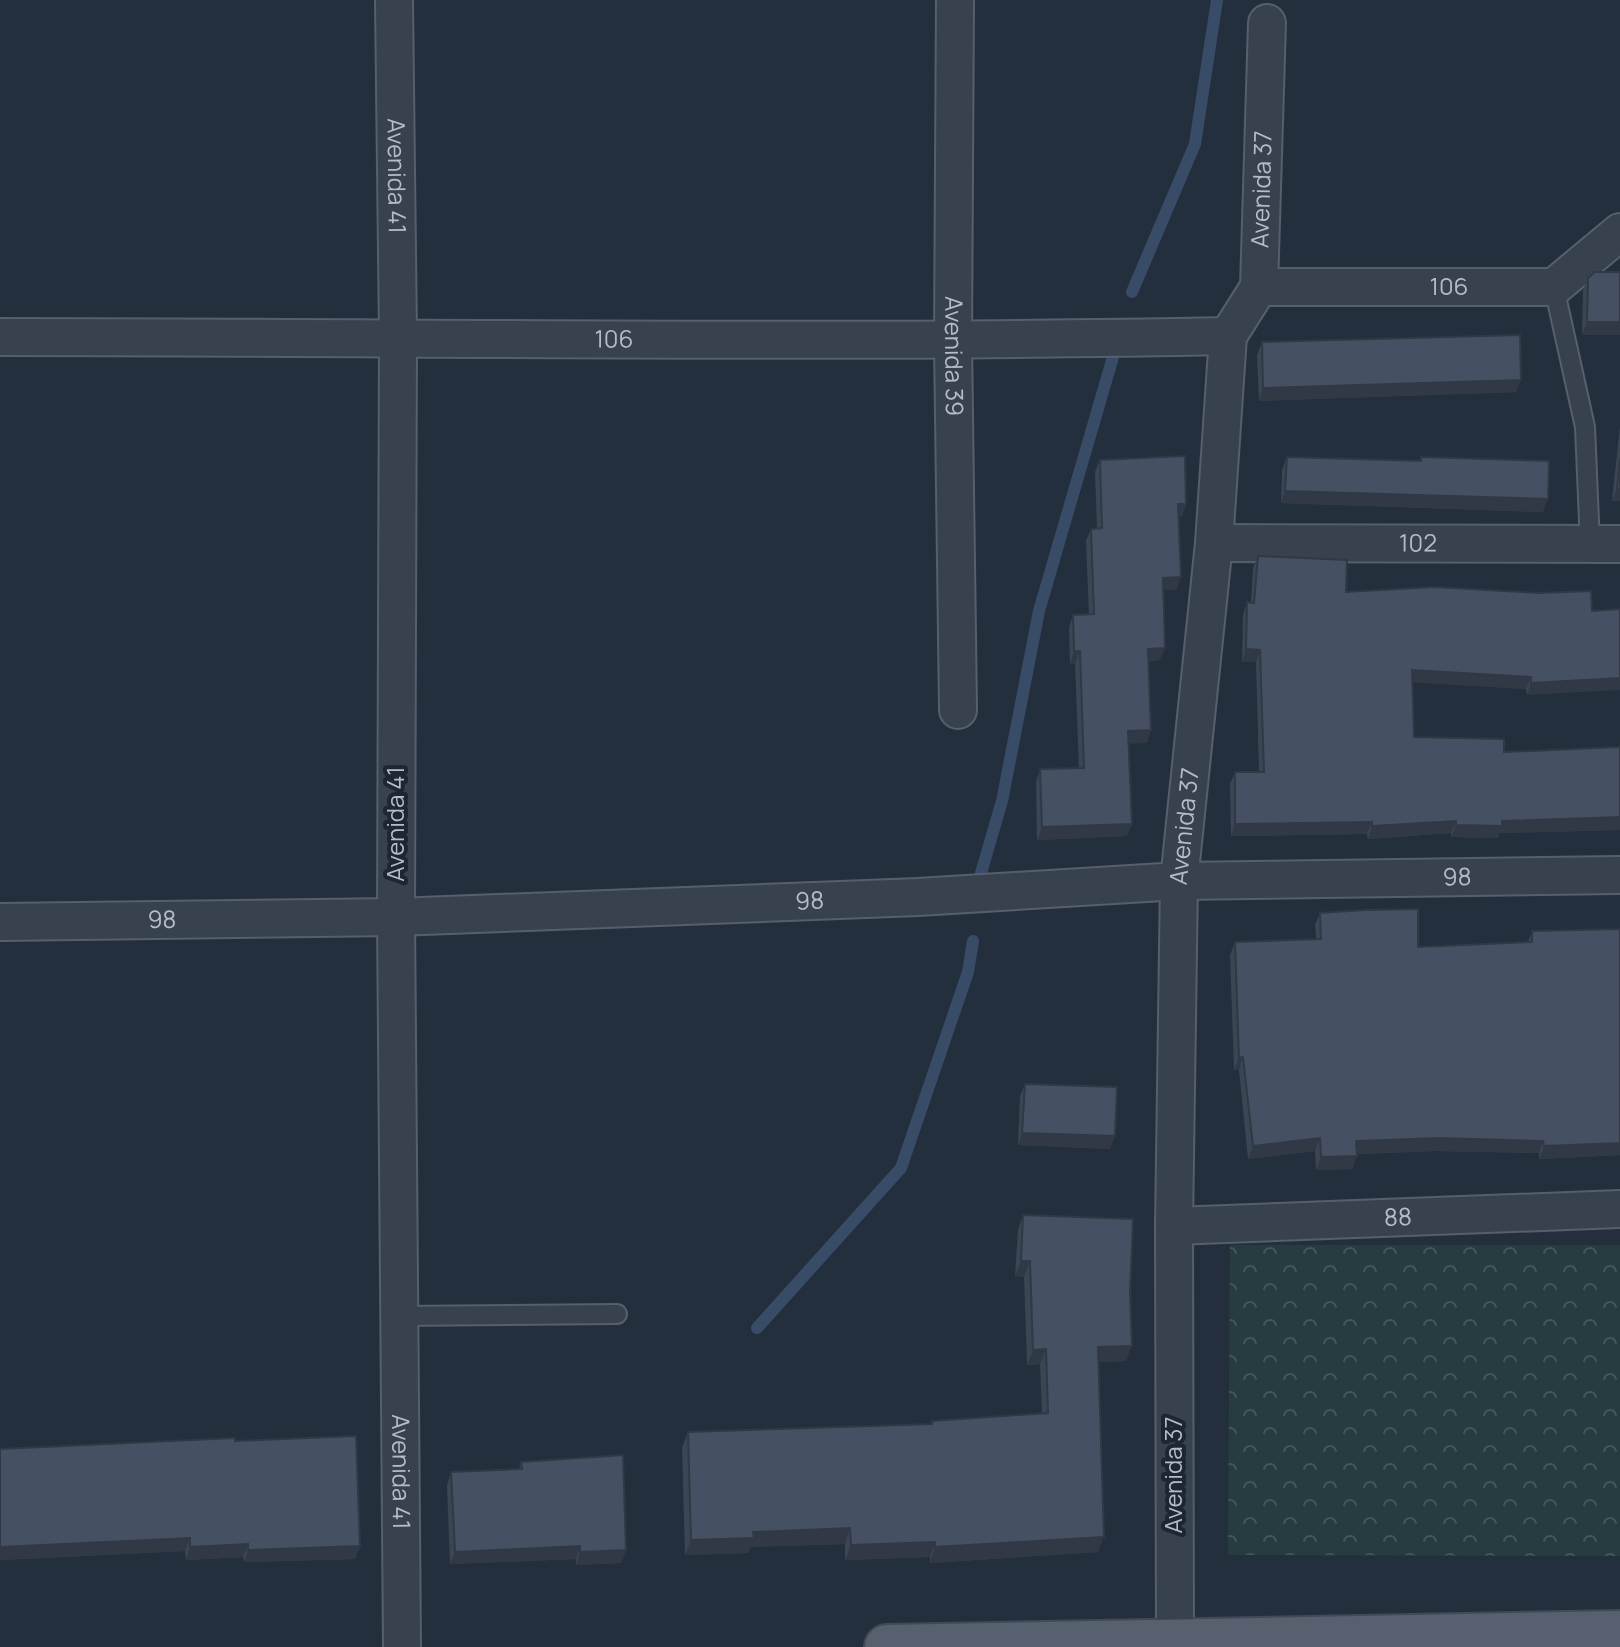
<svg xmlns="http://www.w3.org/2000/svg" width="1620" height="1647" viewBox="0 0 1620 1647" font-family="Manrope,sans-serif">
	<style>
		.forest { fill: url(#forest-crowns) }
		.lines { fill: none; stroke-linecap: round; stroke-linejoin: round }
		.stream { stroke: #394c67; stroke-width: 12 }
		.lane-casing { stroke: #565f6c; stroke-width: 22 }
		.street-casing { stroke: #565f6c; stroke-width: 40 }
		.primary-casing { stroke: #414a57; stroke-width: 48 }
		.lane { stroke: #38414e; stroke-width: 18 }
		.street { stroke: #38414e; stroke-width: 36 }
		.primary { stroke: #56606e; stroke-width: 44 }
		.wall { fill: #3b4654 }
		.shaded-wall { fill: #303945 }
		.building { fill: #455162; stroke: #303945; stroke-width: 2 }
		.labels { text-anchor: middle; stroke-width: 8; stroke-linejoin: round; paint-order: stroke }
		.street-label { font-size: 24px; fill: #b4bcc9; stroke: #1d2633 }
	</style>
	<defs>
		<pattern id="forest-crowns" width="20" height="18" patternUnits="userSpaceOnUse" patternTransform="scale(2)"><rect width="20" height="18" fill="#263c3f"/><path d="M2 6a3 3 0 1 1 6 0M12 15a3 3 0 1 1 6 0" fill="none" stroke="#435659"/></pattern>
	</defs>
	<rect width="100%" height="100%" fill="#242f3e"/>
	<path class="forest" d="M 1230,1245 L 1620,1245 L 1620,1556 L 1228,1555 Z"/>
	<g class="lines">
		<g class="stream">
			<path d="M 1132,292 L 1195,144 L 1217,0"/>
			<path d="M 981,873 L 1002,801 L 1039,611 L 1113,357"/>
			<path d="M 757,1328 L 901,1168 L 968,972 L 973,941"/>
		</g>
		<g class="lane-casing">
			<g id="lane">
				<path d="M 1554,287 L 1585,427 L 1590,545"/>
				<path d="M 399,1316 L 617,1314"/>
			</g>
		</g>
		<g class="street-casing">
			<g id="street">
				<path id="s1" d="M 394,0 L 398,337 L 396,917 L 402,1647"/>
				<path id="s2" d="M 955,0 L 953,341 L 958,710"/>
				<path id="s3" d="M 1259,287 L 1554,287 L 1620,232"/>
				<path id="s4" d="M 0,337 C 409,337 819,344 1228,336"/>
				<path id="s5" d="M 1214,543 L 1620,544"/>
				<path id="s6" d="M 0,922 L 396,917 L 918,897 L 1179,881 L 1620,875"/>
				<path id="s7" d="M 1174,1226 L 1620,1209"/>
				<path id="s8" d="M 1175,1642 L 1174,1226 L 1179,881 L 1214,543 L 1228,336 L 1259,287 L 1267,23"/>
			</g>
		</g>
		<g class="primary-casing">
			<path id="primary" d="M 887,1647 L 1620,1633"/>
		</g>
		<use href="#lane" class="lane"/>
		<use href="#street" class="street"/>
		<use href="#primary" class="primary"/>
	</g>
	<g class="wall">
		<path d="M 1620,272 L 1582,335 L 1583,290 L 1588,278 Z"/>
		<path d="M 1262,342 L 1516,392 L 1259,401 L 1257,355 Z"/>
		<path d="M 1620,426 L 1620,501 L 1612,501 Z"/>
		<path d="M 1287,457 L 1419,461 L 1421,457 L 1543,512 L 1281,503 L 1282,470 Z"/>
		<path d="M 1100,460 L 1186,504 L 1182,516 L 1179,516 L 1181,577 L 1176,590 L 1163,590 L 1160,660 L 1149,661 L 1147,743 L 1129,743 L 1127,836 L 1037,840 L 1036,782 L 1040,769 L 1079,768 L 1075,664 L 1070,664 L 1069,628 L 1073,615 L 1089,615 L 1086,541 L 1091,529 L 1097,528 L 1095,472 Z"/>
		<path d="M 1258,556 L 1346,592 L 1538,593 L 1591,591 L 1527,695 L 1526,689 L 1412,682 L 1414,737 L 1504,752 L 1620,747 L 1620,830 L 1499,833 L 1498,838 L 1451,837 L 1451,833 L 1368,839 L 1367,834 L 1231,836 L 1230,784 L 1235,772 L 1259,772 L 1256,662 L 1242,662 L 1243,615 L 1247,602 L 1251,602 L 1253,568 Z"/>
		<path d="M 1320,913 L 1418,947 L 1528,942 L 1532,931 L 1620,1155 L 1539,1159 L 1539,1153 L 1435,1151 L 1357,1154 L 1352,1169 L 1316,1170 L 1315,1151 L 1248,1159 L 1239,1070 L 1234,1070 L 1230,955 L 1235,942 L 1316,939 L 1315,925 Z"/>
		<path d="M 1025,1084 L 1110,1149 L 1018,1145 L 1020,1096 Z"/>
		<path d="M 1023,1215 L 1126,1361 L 1098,1362 L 1098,1552 L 930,1563 L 930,1557 L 845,1560 L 845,1544 L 750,1547 L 748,1553 L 685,1555 L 682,1448 L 688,1432 L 931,1424 L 932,1421 L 1042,1413 L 1040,1364 L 1027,1365 L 1024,1277 L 1015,1276 L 1018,1230 Z"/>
		<path d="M 235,1441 L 360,1546 L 355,1559 L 244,1562 L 243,1557 L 186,1560 L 185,1551 L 0,1560 L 0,1449 Z"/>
		<path d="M 521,1462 L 626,1550 L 621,1563 L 576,1565 L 576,1559 L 450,1564 L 447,1485 L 451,1472 L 519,1469 Z"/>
	</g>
	<g class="shaded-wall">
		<path d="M 1587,322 L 1620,322 L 1620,335 L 1582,335 Z"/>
		<path d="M 1521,380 L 1516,392 L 1259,401 L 1263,388 Z"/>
		<path d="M 1617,488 L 1620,488 L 1620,501 L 1612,501 Z"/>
		<path d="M 1285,491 L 1548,499 L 1543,512 L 1281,503 Z"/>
		<path d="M 1178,504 L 1186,504 L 1182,516 L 1174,516 Z"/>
		<path d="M 1181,577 L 1176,590 L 1158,590 L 1163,578 Z"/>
		<path d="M 1165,648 L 1160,660 L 1144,661 L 1148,649 Z"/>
		<path d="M 1246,649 L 1260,650 L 1256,662 L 1242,662 Z"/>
		<path d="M 1074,651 L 1080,651 L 1075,664 L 1070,664 Z"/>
		<path d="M 1412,670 L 1531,677 L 1526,689 L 1407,682 Z"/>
		<path d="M 1620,678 L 1620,690 L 1527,695 L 1531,683 Z"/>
		<path d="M 1151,730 L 1147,743 L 1124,744 L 1128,731 Z"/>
		<path d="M 1620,817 L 1620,830 L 1499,833 L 1498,838 L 1451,837 L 1456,825 L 1502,821 Z"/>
		<path d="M 1456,821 L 1451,833 L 1368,839 L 1372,826 Z"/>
		<path d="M 1372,822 L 1367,834 L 1231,836 L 1235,824 Z"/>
		<path d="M 1132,824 L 1127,836 L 1037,840 L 1042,827 Z"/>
		<path d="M 1243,1057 L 1239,1070 L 1234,1070 L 1239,1058 Z"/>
		<path d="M 1022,1133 L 1115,1136 L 1110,1149 L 1018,1145 Z"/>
		<path d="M 1320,1138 L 1315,1151 L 1248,1159 L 1253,1146 Z"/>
		<path d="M 1440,1138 L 1543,1141 L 1539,1153 L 1435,1151 L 1352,1154 L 1356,1141 Z"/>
		<path d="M 1620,1143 L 1620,1155 L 1539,1159 L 1544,1146 Z"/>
		<path d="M 1357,1156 L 1352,1169 L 1316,1170 L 1321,1157 Z"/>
		<path d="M 1021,1261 L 1030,1261 L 1024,1277 L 1015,1276 Z"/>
		<path d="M 1132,1346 L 1126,1361 L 1092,1362 L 1098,1347 Z"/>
		<path d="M 1046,1349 L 1040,1364 L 1027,1365 L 1033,1350 Z"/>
		<path d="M 850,1528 L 845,1544 L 750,1547 L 748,1553 L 685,1555 L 691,1540 L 753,1532 Z"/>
		<path d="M 1104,1537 L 1098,1552 L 930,1563 L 935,1547 Z"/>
		<path d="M 190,1538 L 185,1551 L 0,1560 L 0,1547 Z"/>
		<path d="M 935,1542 L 930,1557 L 845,1560 L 851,1545 Z"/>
		<path d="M 248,1544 L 243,1557 L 186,1560 L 190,1547 Z"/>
		<path d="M 360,1546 L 355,1559 L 244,1562 L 248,1550 Z"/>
		<path d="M 580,1546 L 576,1559 L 450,1564 L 455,1552 Z"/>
		<path d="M 626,1550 L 621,1563 L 576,1565 L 580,1552 Z"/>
	</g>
	<g class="building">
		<path d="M 1595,272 L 1620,272 L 1620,322 L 1587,322 L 1588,278 Z"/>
		<path d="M 1520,335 L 1521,380 L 1263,388 L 1262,342 Z"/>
		<path d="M 1185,456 L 1186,504 L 1178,504 L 1181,577 L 1163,578 L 1165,648 L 1148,649 L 1151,730 L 1128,731 L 1132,824 L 1042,827 L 1040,769 L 1084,768 L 1080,651 L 1074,651 L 1073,615 L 1094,614 L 1091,529 L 1102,528 L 1100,460 Z"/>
		<path d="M 1287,457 L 1421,461 L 1421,457 L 1549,461 L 1548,499 L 1285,491 Z"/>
		<path d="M 1620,458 L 1620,488 L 1617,488 Z"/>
		<path d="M 1258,556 L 1347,560 L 1346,592 L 1434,587 L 1538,593 L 1591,591 L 1592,611 L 1620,609 L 1620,678 L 1531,683 L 1531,677 L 1412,670 L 1414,737 L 1504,739 L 1504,752 L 1620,747 L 1620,817 L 1502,821 L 1502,826 L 1456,825 L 1456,821 L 1372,826 L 1372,822 L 1235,824 L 1235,772 L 1264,772 L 1260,650 L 1246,649 L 1247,602 L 1254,603 Z"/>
		<path d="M 1418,909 L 1418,947 L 1532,942 L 1532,931 L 1620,929 L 1620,1143 L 1544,1146 L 1543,1141 L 1440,1138 L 1356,1141 L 1357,1156 L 1321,1157 L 1320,1138 L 1253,1146 L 1243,1057 L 1239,1058 L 1235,942 L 1321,939 L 1320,913 L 1365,910 Z"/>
		<path d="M 1025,1084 L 1117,1087 L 1115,1136 L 1022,1133 Z"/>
		<path d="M 1023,1215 L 1133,1219 L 1130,1294 L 1132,1346 L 1098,1347 L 1104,1537 L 935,1547 L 935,1542 L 851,1545 L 850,1528 L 753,1532 L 754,1538 L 691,1540 L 688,1432 L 932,1424 L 932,1421 L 1048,1413 L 1046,1349 L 1033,1350 L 1030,1261 L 1021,1261 Z"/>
		<path d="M 356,1436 L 360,1546 L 248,1550 L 248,1544 L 190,1547 L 190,1538 L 0,1547 L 0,1449 L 235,1438 L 235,1441 Z"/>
		<path d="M 623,1455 L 626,1550 L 580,1552 L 580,1546 L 455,1552 L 451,1472 L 522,1469 L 521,1462 Z"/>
	</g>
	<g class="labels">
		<g class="street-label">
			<text dy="8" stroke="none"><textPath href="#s1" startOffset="176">Avenida 41</textPath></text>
			<text dy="8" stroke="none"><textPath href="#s8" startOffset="1464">Avenida 37</textPath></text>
			<text dy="8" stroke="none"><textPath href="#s3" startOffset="190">106</textPath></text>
			<text dy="8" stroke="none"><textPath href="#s4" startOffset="614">106</textPath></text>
			<text dy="8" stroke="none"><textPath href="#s2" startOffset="356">Avenida 39</textPath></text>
			<text dy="8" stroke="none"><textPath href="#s5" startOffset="204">102</textPath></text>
			<text transform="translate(396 824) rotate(-90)" y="8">Avenida 41</text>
			<text dy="8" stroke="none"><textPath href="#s8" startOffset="816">Avenida 37</textPath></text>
			<text dy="8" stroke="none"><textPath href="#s6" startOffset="1458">98</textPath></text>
			<text dy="8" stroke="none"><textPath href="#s6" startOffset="810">98</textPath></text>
			<text dy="8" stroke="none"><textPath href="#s6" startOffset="162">98</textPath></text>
			<text dy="8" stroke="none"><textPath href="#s7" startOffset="224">88</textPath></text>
			<text dy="8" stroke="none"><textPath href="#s1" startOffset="1472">Avenida 41</textPath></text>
			<text transform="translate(1174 1475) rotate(-90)" y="8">Avenida 37</text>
		</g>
	</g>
</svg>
